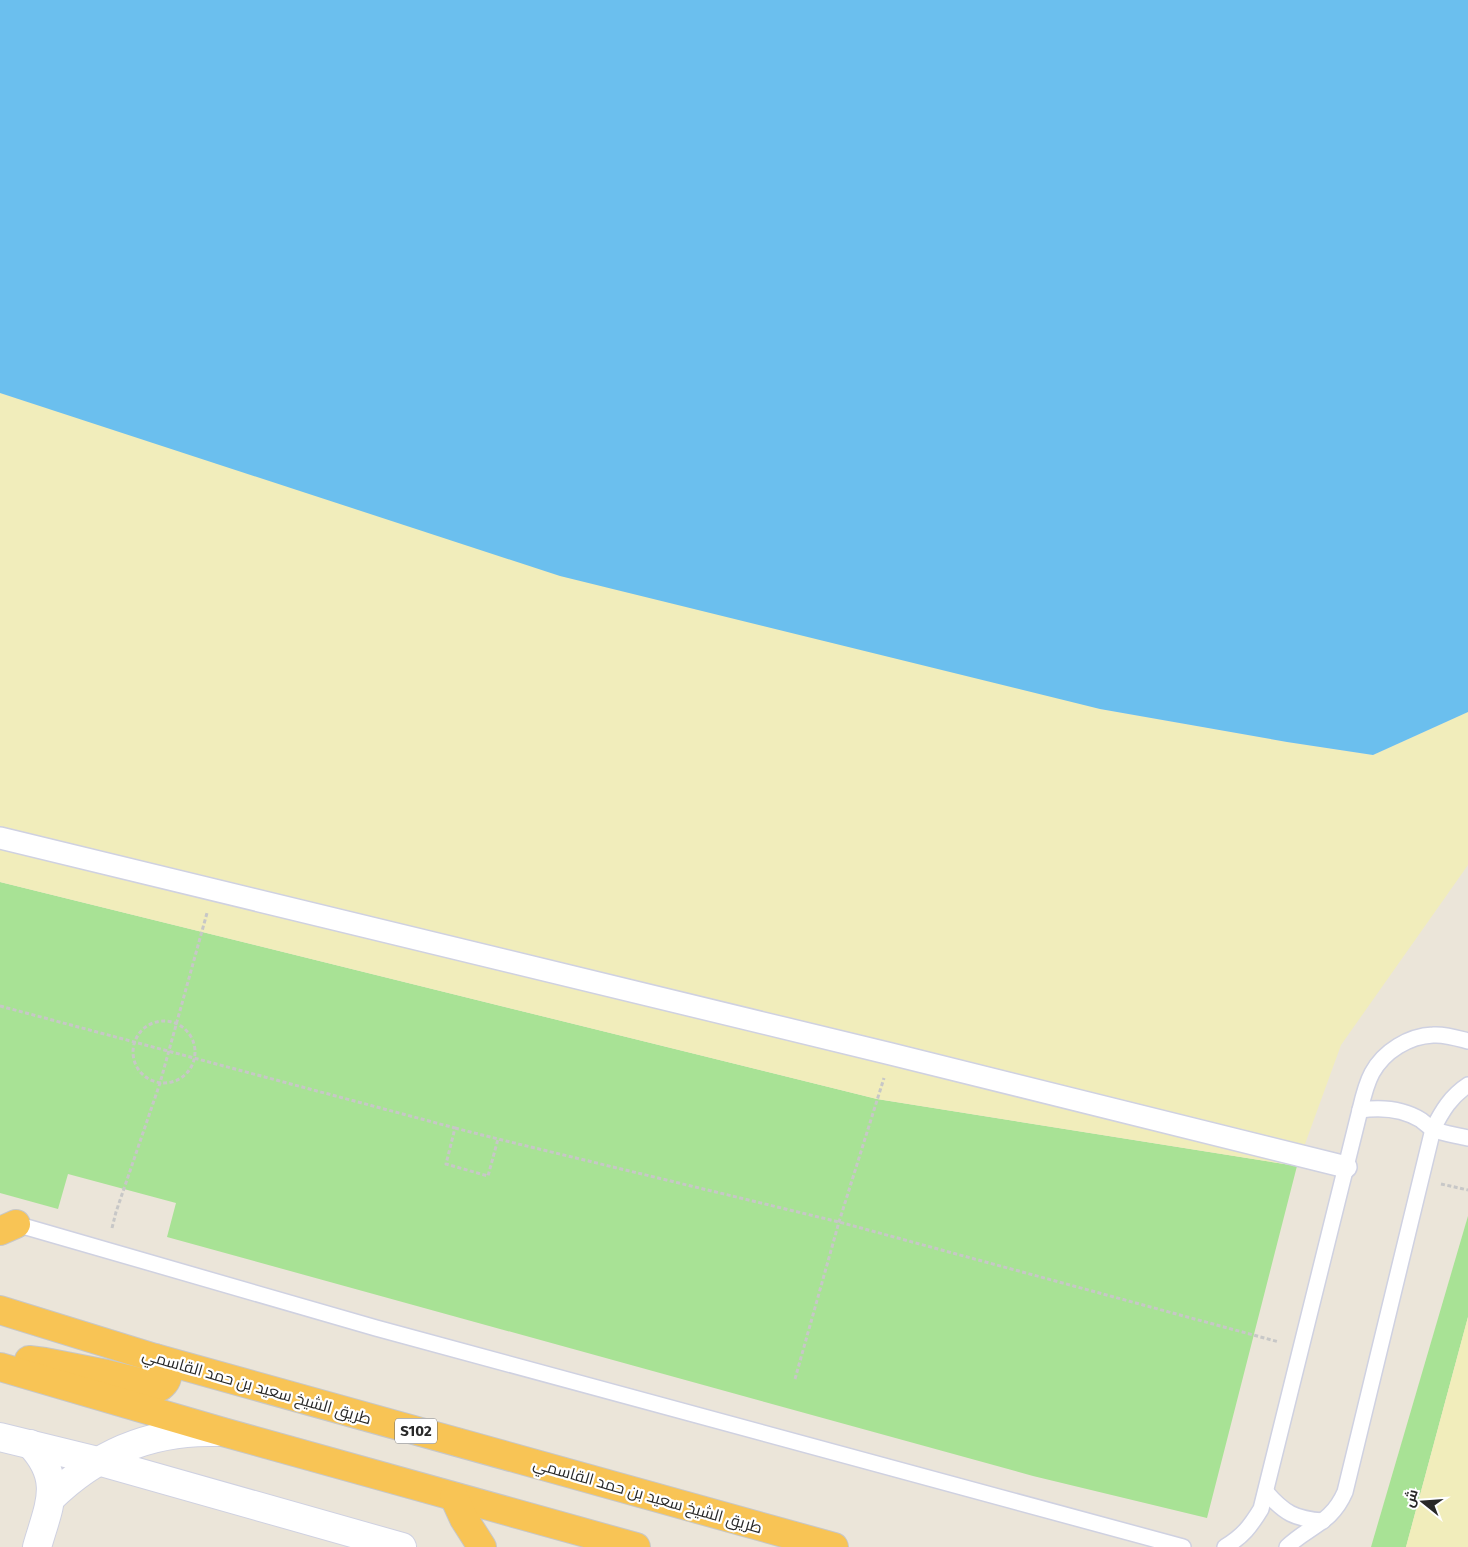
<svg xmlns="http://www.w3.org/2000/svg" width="1468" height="1547" viewBox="0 0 1468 1547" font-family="'Fira Sans',Cairo,sans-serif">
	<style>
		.green { fill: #a8e295 }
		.sand { fill: #f1edbb }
		.water { fill: #6bbfee }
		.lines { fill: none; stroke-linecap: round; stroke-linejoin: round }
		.service-casing { stroke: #cfd1e1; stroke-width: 18 }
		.pedestrian-casing { stroke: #cfd1e1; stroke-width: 24 }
		.minor-casing { stroke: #cfd1e1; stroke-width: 30 }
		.trunk-casing { stroke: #c7c7c7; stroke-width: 30 }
		.path { stroke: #c7c7c7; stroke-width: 3; stroke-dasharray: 4 2.5; stroke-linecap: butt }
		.service { stroke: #fff; stroke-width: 15 }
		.pedestrian { stroke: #fff; stroke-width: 21 }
		.minor { stroke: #fff; stroke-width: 28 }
		.trunk { stroke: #f8c455; stroke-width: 28 }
		.labels { text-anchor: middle; stroke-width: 4.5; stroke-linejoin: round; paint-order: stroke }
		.shield { fill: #fff; stroke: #686868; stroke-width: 1 }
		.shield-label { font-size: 15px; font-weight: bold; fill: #282828 }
		.street-label { font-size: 16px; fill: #282828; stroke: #fff }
	</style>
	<rect width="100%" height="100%" fill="#ebe5d9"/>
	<g class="green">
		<path d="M 0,882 L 877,1099 L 1297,1166 L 1207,1518 L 1033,1476 L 167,1237 L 176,1203 L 68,1174 L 58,1209 L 0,1193 Z"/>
		<path d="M 1468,1216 L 1468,1317 L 1406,1547 L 1371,1547 Z"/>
	</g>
	<g class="sand">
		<path d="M 0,393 L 135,436 L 1100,709 L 1287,742 L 1373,755 L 1468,712 L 1468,865 L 1341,1045 L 1297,1166 L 877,1099 L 0,882 Z"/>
		<path d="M 1468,1317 L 1468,1547 L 1406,1547 Z"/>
	</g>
	<path class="water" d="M 0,0 L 1468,0 L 1468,712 L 1373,755 L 1287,742 L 1100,709 L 560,576 L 0,393 Z"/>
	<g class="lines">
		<g class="service-casing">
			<g id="service">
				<path d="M 1360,1110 C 1381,1107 1402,1108 1421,1120 C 1425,1123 1429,1127 1433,1129 C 1443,1134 1457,1135 1468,1138"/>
				<path d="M 9,1222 L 376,1328 L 1183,1547"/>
				<path d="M 1266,1492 C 1284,1513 1295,1519 1323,1521"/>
				<path d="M 1225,1547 C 1243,1536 1250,1527 1261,1509 L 1360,1110 C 1363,1097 1366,1084 1372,1073 C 1384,1051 1409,1036 1433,1035 C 1445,1034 1457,1038 1468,1041"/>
				<path d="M 1287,1547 C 1310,1525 1331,1524 1345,1492 L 1433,1129 C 1442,1111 1451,1096 1468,1085"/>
			</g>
		</g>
		<g class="pedestrian-casing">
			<path id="pedestrian" d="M 0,838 L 891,1054 L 1346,1167"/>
		</g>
		<g class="minor-casing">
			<g id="minor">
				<path d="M 0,1437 L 98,1461 L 402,1547"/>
				<path d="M 30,1444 C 64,1480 49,1505 37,1547"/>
				<path d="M 51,1498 C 97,1453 151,1430 216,1432"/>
			</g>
		</g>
		<g class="trunk-casing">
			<g id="trunk">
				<path d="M 0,1231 L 16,1224"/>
				<path d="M 0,1310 L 155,1358 L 834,1547"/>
				<path d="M 29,1360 L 45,1362 L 107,1374 L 160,1387 C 173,1377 167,1366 155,1358"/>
				<path d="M 0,1367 L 223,1432 L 636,1547"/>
				<path d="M 454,1497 L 464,1519 L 482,1547"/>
			</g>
		</g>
		<g class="path">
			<path d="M 0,1006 L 455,1128 L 446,1164 L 488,1176 L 498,1139 L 839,1222 L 1279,1342"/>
			<circle cx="164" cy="1052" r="31"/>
			<path d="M 455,1128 L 498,1139"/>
			<path d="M 1441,1184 L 1468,1190"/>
			<path d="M 112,1228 L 116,1212 L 160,1083 L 207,913"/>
			<path d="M 795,1379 L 839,1222 L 884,1078"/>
		</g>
		<use href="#service" class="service"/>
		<use href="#pedestrian" class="pedestrian"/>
		<use href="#minor" class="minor"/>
		<use href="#trunk" class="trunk"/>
	</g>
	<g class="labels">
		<rect class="shield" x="395" y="1418.5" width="42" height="25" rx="4"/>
		<g class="shield-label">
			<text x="416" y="1436">S102</text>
		</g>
		<g class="street-label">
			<text transform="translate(257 1386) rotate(16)" y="6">طريق الشيخ سعيد بن حمد القاسمي</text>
			<text transform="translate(648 1495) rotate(16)" y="6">طريق الشيخ سعيد بن حمد القاسمي</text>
		</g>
	</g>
	<g transform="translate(1423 1502) rotate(287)" stroke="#ffffff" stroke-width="4" paint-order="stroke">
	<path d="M0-4L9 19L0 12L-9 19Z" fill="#282828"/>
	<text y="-8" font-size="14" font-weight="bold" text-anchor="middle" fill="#282828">ش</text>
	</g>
</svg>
